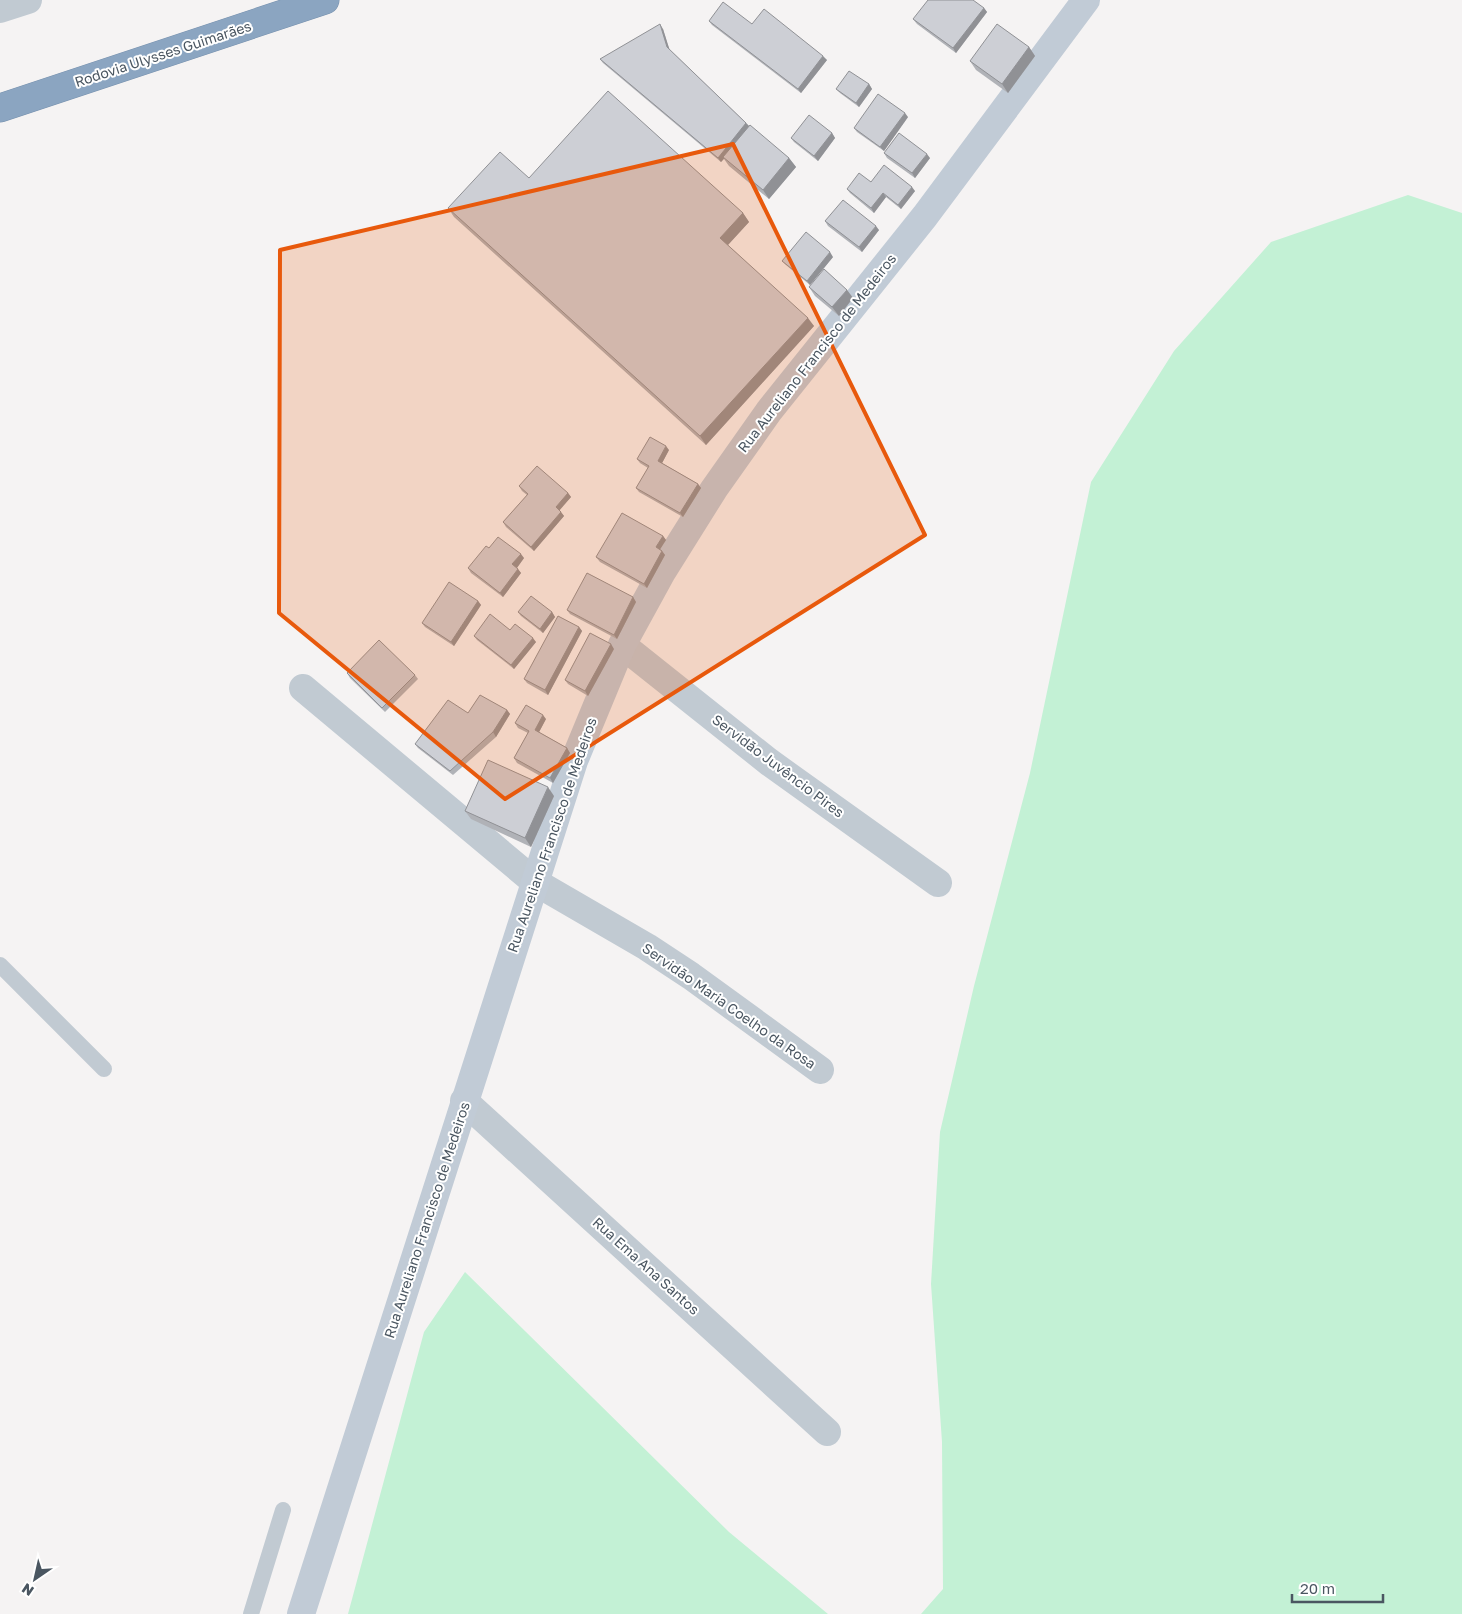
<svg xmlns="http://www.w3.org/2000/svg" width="1462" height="1614" viewBox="0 0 1462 1614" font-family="'Golos Text',sans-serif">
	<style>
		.green { fill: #c3f1d5 }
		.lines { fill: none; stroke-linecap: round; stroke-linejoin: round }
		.highway-casing { stroke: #7690ad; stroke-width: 29 }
		.lane { stroke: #c1cad2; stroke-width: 16 }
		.street { stroke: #c1cad2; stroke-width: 28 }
		.secondary { stroke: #c1cbd6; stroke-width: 28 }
		.highway { stroke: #8ba5c1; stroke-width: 28 }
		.wall { fill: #b0b2b7 }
		.shaded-wall { fill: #909195 }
		.building { fill: #cdcfd5; stroke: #909195 }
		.marked { fill: #e8590c; fill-opacity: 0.2; stroke: #e8590c; stroke-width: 4; stroke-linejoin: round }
		.labels { text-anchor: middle; stroke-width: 4; stroke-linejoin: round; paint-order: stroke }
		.street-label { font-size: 14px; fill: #4a5661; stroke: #fff }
	</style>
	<rect width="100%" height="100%" fill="#f5f3f3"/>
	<g class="green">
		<path d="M 1408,195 L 1462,213 L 1462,1614 L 921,1614 L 943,1589 L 942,1442 L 931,1284 L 940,1132 L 974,986 L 1030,773 L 1091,482 L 1174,351 L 1271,242 Z"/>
		<path d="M 465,1272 L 729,1532 L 828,1614 L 348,1614 L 424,1332 Z"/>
	</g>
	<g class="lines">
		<g class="highway-casing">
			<path id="highway" d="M 0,108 L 325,0"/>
		</g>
		<g class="lane">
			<path d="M 0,965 L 104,1069"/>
			<path d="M 251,1614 L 283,1510"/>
		</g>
		<g class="street">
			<path d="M 0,9 L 28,0"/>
			<path d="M 622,645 L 769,762 L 938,883"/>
			<path d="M 303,688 L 535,882 L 647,947 L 691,976 L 820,1070"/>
			<path d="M 464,1101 L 827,1432"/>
		</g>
		<path class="secondary" d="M 301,1614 L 574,761 L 622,645 L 662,572 L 714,489 L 769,411 L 925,216 L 1086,0"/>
		<use href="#highway" class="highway"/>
	</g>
	<g class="wall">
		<path d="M 984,8 L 987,12 L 956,53 L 917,24 L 913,19 Z"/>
		<path d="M 709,21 L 827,60 L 801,93 L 712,25 Z"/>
		<path d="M 663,29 L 669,49 L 746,123 L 749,126 L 789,158 L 796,167 L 769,199 L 729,166 L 724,159 L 721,162 L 603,63 L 600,59 Z"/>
		<path d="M 1029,47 L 1035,56 L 1008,93 L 976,70 L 970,61 Z"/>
		<path d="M 869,84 L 872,89 L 859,107 L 840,93 L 836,89 Z"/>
		<path d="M 908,117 L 884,151 L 857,132 L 854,128 Z"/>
		<path d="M 832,133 L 835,138 L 818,161 L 794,142 L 791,138 Z"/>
		<path d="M 884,153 L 930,158 L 915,178 L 887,158 Z"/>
		<path d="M 529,178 L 743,213 L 749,222 L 728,245 L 814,326 L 706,445 L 454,217 L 448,208 Z"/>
		<path d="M 871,182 L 915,191 L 901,209 L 886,197 L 874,213 L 850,193 L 847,189 Z"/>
		<path d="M 825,221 L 879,230 L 862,252 L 828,226 Z"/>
		<path d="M 833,257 L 810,285 L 786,265 L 782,261 Z"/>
		<path d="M 809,287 L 847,290 L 853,298 L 839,316 L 815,296 Z"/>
		<path d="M 669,450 L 662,463 L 698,484 L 701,488 L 683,517 L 639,492 L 636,488 L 648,468 L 640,463 L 637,459 Z"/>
		<path d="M 519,486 L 568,493 L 571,497 L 559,510 L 564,516 L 534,551 L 506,527 L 503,522 L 527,495 L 522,491 Z"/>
		<path d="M 663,536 L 666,540 L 660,549 L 662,551 L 665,555 L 647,588 L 600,562 L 596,557 Z"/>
		<path d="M 489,548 L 524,558 L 517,568 L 521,573 L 503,597 L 471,573 L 468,568 Z"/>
		<path d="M 633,597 L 636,602 L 617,639 L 570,614 L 567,610 Z"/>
		<path d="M 478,601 L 481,605 L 454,646 L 425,627 L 422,623 Z"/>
		<path d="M 518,612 L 552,612 L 555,617 L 543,633 L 521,616 Z"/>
		<path d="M 579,627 L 582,631 L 548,695 L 527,683 L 524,679 Z"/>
		<path d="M 510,630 L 536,642 L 514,669 L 477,640 L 474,636 Z"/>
		<path d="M 614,649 L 588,696 L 568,684 L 565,680 Z"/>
		<path d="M 347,673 L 415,675 L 418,679 L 385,712 L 350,678 Z"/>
		<path d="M 507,710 L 510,714 L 496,737 L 453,775 L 418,748 L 415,744 L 468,713 Z"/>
		<path d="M 546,719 L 539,732 L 567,748 L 570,753 L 553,783 L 517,763 L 514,758 L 528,733 L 518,728 L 515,723 Z"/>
		<path d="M 554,796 L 531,847 L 471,819 L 465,811 Z"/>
	</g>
	<g class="shaded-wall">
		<path d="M 984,8 L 987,12 L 956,53 L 953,48 Z"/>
		<path d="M 660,24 L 663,29 L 670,51 L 667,47 Z"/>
		<path d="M 1029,47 L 1035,56 L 1008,93 L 1002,84 Z"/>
		<path d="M 823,56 L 827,60 L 801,93 L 798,89 Z"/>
		<path d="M 869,84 L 872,89 L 859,107 L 856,103 Z"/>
		<path d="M 905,113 L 908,117 L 884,151 L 880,147 Z"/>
		<path d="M 746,123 L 750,127 L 721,162 L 718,158 Z"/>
		<path d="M 832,133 L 835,138 L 818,161 L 814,156 Z"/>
		<path d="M 927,154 L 930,158 L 915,178 L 912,173 Z"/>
		<path d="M 789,158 L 796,167 L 769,199 L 763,190 Z"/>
		<path d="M 912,187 L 915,191 L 901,209 L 898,205 Z"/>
		<path d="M 883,193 L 886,197 L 874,213 L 871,208 Z"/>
		<path d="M 743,213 L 749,222 L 726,247 L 720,238 Z"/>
		<path d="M 876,226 L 879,230 L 862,252 L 859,247 Z"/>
		<path d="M 830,252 L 833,257 L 810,285 L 807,281 Z"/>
		<path d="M 847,290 L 853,298 L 839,316 L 832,307 Z"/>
		<path d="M 808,318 L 814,326 L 706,445 L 700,436 Z"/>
		<path d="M 666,446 L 669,450 L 661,465 L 658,461 Z"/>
		<path d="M 698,484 L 701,488 L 683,517 L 680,513 Z"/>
		<path d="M 568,493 L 571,497 L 559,511 L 556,507 Z"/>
		<path d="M 561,512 L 564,516 L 534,551 L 531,547 Z"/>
		<path d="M 663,536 L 666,540 L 659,551 L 656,547 Z"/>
		<path d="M 662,551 L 665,555 L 647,588 L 644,584 Z"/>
		<path d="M 521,554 L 524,558 L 516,569 L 512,564 Z"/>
		<path d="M 518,569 L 521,573 L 503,597 L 500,593 Z"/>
		<path d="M 633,597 L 636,602 L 617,639 L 614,635 Z"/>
		<path d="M 478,601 L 481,605 L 454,646 L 451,642 Z"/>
		<path d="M 552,612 L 555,617 L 543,633 L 540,629 Z"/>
		<path d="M 579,627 L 582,631 L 548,695 L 545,690 Z"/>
		<path d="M 533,638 L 536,642 L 514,669 L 511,665 Z"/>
		<path d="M 611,644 L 614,649 L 588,696 L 585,691 Z"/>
		<path d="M 507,710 L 510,714 L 496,737 L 493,732 Z"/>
		<path d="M 543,715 L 546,719 L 538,734 L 535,730 Z"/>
		<path d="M 567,748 L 570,753 L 553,783 L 550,778 Z"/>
		<path d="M 548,787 L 554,796 L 531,847 L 525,838 Z"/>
	</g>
	<g class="building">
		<path d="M 928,0 L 973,0 L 984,8 L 953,48 L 913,19 Z"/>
		<path d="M 723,2 L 752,24 L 764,9 L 823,56 L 798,89 L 709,21 Z"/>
		<path d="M 660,24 L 667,47 L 746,123 L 718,158 L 600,59 Z"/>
		<path d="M 997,24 L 1029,47 L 1002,84 L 970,61 Z"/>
		<path d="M 849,71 L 869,84 L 856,103 L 836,89 Z"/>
		<path d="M 608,91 L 743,213 L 720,238 L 808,318 L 700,436 L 448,208 L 500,152 L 529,178 Z"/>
		<path d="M 878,94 L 905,113 L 880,147 L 854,128 Z"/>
		<path d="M 809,115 L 832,133 L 814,156 L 791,138 Z"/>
		<path d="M 750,125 L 789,158 L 763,190 L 723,157 Z"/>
		<path d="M 899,133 L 927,154 L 912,173 L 884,153 Z"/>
		<path d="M 884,165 L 912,187 L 898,205 L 883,193 L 871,208 L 847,189 L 859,173 L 871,182 Z"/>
		<path d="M 843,200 L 876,226 L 859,247 L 825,221 Z"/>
		<path d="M 806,232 L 830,252 L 807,281 L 782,261 Z"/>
		<path d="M 824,269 L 847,290 L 832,307 L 809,287 Z"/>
		<path d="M 650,437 L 666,446 L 658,461 L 698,484 L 680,513 L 636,488 L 649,466 L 637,459 Z"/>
		<path d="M 537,466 L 568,493 L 556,507 L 561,512 L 531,547 L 503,522 L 528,494 L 519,486 Z"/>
		<path d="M 622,513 L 663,536 L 656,547 L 662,551 L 644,584 L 596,557 Z"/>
		<path d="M 498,537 L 521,554 L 512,564 L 518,569 L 500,593 L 468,568 L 486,546 L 489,548 Z"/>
		<path d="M 587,573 L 633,597 L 614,635 L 567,610 Z"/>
		<path d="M 449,582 L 478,601 L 451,642 L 422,623 Z"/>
		<path d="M 531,596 L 552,612 L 540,629 L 518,612 Z"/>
		<path d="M 490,614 L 510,630 L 515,624 L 533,638 L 511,665 L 474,636 Z"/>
		<path d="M 558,616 L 579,627 L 545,690 L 524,679 Z"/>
		<path d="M 590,633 L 611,644 L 585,691 L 565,680 Z"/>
		<path d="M 379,640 L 415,675 L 382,708 L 347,673 Z"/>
		<path d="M 480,695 L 507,710 L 493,732 L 450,771 L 415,744 L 448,700 L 468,713 Z"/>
		<path d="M 526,705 L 543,715 L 535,730 L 567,748 L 550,778 L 514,758 L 529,731 L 515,723 Z"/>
		<path d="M 488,760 L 548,787 L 525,838 L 465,811 Z"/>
	</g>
	<path class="marked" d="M 733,144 L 925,535 L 505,799 L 279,613 L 280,250 Z"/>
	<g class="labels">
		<g class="street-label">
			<text transform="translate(163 54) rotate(-18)" y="5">Rodovia Ulysses Guimarães</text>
			<text transform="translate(817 353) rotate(-52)" y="5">Rua Aureliano Francisco de Medeiros</text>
			<text transform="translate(778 766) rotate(37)" y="5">Servidão Juvêncio Pires</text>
			<text transform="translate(552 835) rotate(-71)" y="5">Rua Aureliano Francisco de Medeiros</text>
			<text transform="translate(729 1006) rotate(35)" y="5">Servidão Maria Coelho da Rosa</text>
			<text transform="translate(427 1220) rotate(-72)" y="5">Rua Aureliano Francisco de Medeiros</text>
			<text transform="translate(646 1266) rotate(42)" y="5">Rua Ema Ana Santos</text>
		</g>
	</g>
	<g transform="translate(35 1579) rotate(214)" stroke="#ffffff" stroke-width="4" paint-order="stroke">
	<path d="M0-4L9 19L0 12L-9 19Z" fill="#4a5661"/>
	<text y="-8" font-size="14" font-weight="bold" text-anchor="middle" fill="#4a5661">N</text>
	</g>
	<path d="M1292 1594v8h91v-8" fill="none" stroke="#4a5661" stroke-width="2.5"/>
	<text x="1300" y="1594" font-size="15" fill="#4a5661" stroke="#ffffff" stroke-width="4" paint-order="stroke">20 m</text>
</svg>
